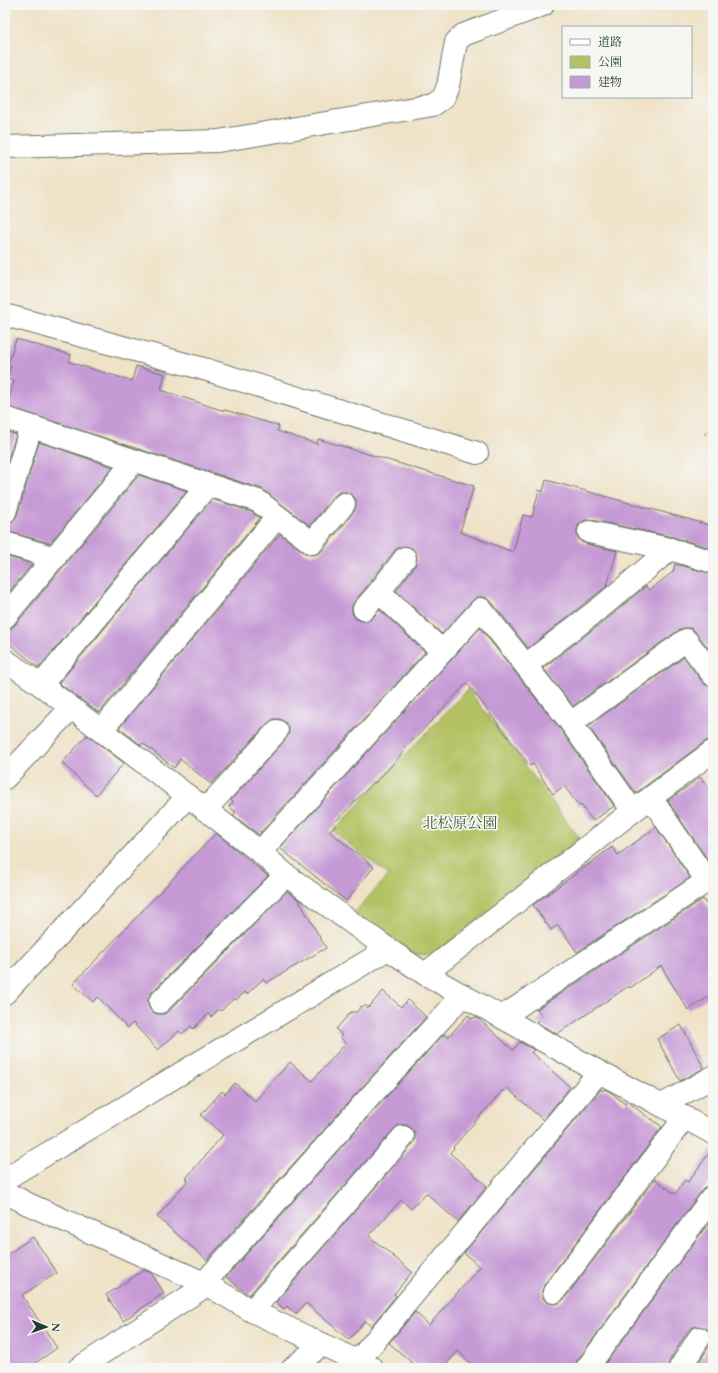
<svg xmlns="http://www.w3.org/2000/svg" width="718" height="1373" viewBox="0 0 718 1373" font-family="'EB Garamond','Noto Serif JP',serif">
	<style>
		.green { fill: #b4c264; stroke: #6a804c }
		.building { fill: #c69ad5 }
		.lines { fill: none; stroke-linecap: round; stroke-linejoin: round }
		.minor-casing { stroke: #687767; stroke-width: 24 }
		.path { stroke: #687767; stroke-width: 2.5; stroke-dasharray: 1 3; stroke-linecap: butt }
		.minor { stroke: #fff; stroke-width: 22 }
		.labels { text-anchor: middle; stroke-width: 3.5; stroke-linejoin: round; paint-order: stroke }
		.park-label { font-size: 15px; fill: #445e40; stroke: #f6f6f2 }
	</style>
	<rect width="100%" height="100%" fill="#f6f6f2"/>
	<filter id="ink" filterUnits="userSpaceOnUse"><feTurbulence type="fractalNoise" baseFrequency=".025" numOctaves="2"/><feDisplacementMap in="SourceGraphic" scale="8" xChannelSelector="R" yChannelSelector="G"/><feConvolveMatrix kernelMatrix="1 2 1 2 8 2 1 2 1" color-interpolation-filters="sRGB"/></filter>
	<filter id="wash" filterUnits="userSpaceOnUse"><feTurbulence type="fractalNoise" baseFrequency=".012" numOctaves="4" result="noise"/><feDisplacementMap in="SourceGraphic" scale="16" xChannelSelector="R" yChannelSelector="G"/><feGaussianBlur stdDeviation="0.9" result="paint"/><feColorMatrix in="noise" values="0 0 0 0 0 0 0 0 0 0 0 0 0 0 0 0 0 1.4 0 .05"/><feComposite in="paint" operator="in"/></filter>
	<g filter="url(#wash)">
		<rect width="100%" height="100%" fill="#efe2c7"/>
		<path class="green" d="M 468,689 L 580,839 L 433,955 L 414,954 L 353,914 L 389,875 L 333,831 Z"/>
		<g id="blocks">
			<g class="building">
				<path d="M 16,339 L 71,355 L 69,362 L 132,381 L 136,366 L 165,374 L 161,390 L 224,411 L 225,410 L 279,426 L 277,431 L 317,444 L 318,439 L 474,486 L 460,532 L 513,552 L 523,515 L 532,517 L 539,490 L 543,492 L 546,480 L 713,526 L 713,549 L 673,537 L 592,520 L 585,520 L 579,524 L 577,530 L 577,536 L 580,541 L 586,544 L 617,551 L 607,586 L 528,648 L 491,601 L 485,597 L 477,597 L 472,601 L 442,634 L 396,591 L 415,566 L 417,559 L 416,553 L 412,548 L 406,546 L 400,547 L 395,550 L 369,584 L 355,601 L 352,606 L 352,613 L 356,619 L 361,621 L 368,621 L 373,617 L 380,610 L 425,652 L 261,832 L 260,831 L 261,833 L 259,835 L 233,815 L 236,812 L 229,807 L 233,802 L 231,800 L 286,739 L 289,734 L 289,728 L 285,722 L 280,719 L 274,719 L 268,723 L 211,784 L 180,759 L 174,768 L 143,743 L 141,745 L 119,728 L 280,534 L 305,553 L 311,555 L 317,554 L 322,551 L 354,512 L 356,506 L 356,499 L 352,495 L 346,492 L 339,492 L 334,496 L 310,526 L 262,489 L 6,406 L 14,381 L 7,379 L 11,366 L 8,365 Z"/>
				<path d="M 5,431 L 16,435 L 5,469 Z"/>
				<path d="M 39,442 L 113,467 L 50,543 L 5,531 L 5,524 L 13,521 L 17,516 Z"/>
				<path d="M 139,475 L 187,491 L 39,668 L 5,640 L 5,629 L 10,629 L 15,625 Z"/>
				<path d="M 212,499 L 252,512 L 260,518 L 99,713 L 59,683 Z"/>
				<path d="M 5,556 L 32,564 L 5,597 Z"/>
				<path d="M 675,564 L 713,574 L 713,655 L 696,632 L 691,628 L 684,628 L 679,630 L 573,706 L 543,668 L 613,614 L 646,586 L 649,590 L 673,572 Z"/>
				<path d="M 480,628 L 561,730 L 614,806 L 593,821 L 581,805 L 579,806 L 564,786 L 553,794 L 533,764 L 530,766 L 467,683 L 403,751 L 404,752 L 375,783 L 374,782 L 335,822 L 337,824 L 329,831 L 374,867 L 346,901 L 280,848 Z"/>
				<path d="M 684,657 L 703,683 L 708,686 L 713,687 L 713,737 L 706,741 L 636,793 L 588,726 Z"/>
				<path d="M 87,735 L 124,763 L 96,795 L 62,763 Z"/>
				<path d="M 700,777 L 713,794 L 713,860 L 709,862 L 668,801 Z"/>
				<path d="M 656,827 L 690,878 L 577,952 L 558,925 L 551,930 L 533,905 L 612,847 L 618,855 Z"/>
				<path d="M 216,833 L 268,876 L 151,993 L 148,999 L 148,1006 L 151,1011 L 157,1014 L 164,1014 L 169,1011 L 287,891 L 298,899 L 326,948 L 266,983 L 263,979 L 247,994 L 245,992 L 236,1000 L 234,998 L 221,1011 L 219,1009 L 211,1017 L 208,1014 L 193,1029 L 191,1026 L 182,1034 L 179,1031 L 158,1050 L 133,1023 L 127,1028 L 98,997 L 93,1002 L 73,984 Z"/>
				<path d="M 703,899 L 713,914 L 713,994 L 688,1010 L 661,966 L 630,988 L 629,986 L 557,1034 L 536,1022 L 542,1016 L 537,1009 Z"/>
				<path d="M 383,991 L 401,1007 L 408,1000 L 426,1017 L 356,1094 L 207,1260 L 157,1217 L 188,1180 L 186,1178 L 223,1135 L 201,1115 L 222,1091 L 225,1094 L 235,1083 L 255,1101 L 290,1062 L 312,1081 L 346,1043 L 340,1037 L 342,1035 L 336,1029 L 351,1012 L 357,1012 L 361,1006 L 363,1007 L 365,1005 L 368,1008 Z"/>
				<path d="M 468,1015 L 473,1019 L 475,1017 L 479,1019 L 513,1050 L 520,1042 L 534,1050 L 531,1052 L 570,1087 L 543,1120 L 507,1088 L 504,1091 L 503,1090 L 453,1147 L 454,1148 L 450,1153 L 487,1186 L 458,1222 L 426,1193 L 411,1209 L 401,1200 L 369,1236 L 412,1272 L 394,1294 L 396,1296 L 371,1326 L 365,1321 L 349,1340 L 306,1303 L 296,1314 L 287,1306 L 284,1309 L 276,1302 L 412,1145 L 415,1140 L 415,1133 L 411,1128 L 406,1125 L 399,1125 L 394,1129 L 249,1295 L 226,1277 L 374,1110 L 444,1034 L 448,1037 Z"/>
				<path d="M 681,1025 L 704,1068 L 680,1081 L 657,1039 Z"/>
				<path d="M 601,1089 L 603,1091 L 605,1089 L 612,1093 L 625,1104 L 627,1101 L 650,1119 L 652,1119 L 662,1127 L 544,1285 L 542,1291 L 542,1297 L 546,1302 L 553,1304 L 559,1303 L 564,1299 L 655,1179 L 675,1194 L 685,1180 L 688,1182 L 713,1148 L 713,1184 L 708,1185 L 703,1189 L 577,1361 L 575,1368 L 475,1368 L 458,1351 L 443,1368 L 418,1368 L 389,1343 L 415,1312 L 429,1325 L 480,1267 L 464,1253 Z"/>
				<path d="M 713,1217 L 713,1368 L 695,1368 L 710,1345 L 711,1339 L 710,1333 L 706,1328 L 699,1326 L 693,1327 L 688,1331 L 669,1361 L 668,1368 L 602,1368 Z"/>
				<path d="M 33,1237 L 57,1273 L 22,1295 L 57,1348 L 28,1368 L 5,1368 L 5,1256 Z"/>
				<path d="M 144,1270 L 151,1273 L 164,1293 L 123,1321 L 106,1295 Z"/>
			</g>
		</g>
	</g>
	<g filter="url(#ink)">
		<use href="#blocks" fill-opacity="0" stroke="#687767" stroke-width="1"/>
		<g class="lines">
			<g class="minor-casing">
				<g id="minor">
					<path d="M 5,147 L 218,141 L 433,105 L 443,98 L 448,86 L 456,42 L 463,35 L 543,5"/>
					<path d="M 5,315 L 204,369 L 477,453"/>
					<path d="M 5,418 L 258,501 L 312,543 L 344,504"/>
					<path d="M 5,512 L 31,427"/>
					<path d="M 589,532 L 670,549"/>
					<path d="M 5,543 L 55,558"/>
					<path d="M 379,592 L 442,651"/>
					<path d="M 364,609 L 379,592 L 405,558"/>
					<path d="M 5,617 L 134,461"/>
					<path d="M 5,660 L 41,685 L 188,796 L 260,852 L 286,875 L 388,949 L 425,974 L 599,1072 L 713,1133"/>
					<path d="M 526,665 L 605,604 L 670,549 L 713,562"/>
					<path d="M 41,685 L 208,485"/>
					<path d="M 571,723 L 686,640 L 713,675"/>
					<path d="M 101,731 L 277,517"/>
					<path d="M 5,778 L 71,708"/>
					<path d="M 205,810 L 277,731"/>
					<path d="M 260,852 L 481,609 L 571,723 L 633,811"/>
					<path d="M 425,974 L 633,811 L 713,751"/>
					<path d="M 5,993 L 188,796"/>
					<path d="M 160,1002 L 286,875"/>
					<path d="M 502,1017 L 707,881 L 651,798"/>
					<path d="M 662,1105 L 713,1077"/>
					<path d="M 5,1179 L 388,949"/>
					<path d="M 5,1192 L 28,1204 L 204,1283 L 252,1311 L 372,1368"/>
					<path d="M 204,1283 L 365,1102 L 463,995"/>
					<path d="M 554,1292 L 685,1117"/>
					<path d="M 252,1311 L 403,1137"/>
					<path d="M 358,1361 L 599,1072"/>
					<path d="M 79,1368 L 207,1285"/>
					<path d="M 293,1368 L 322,1344"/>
					<path d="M 587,1368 L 713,1196"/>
					<path d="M 680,1368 L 699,1338"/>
				</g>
			</g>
			<path class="path" d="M 705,434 L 713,429"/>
			<use href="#minor" class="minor"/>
		</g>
	</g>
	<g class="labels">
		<g class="park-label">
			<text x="460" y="828">北松原公園</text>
		</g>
	</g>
	<rect width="718" height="1373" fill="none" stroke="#f6f6f2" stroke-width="20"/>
	<rect x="562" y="26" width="130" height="72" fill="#f6f6f2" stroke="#a0aca6"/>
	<rect x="570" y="39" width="20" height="6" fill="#ffffff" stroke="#a0aca6"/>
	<text x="598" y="46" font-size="12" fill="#1f3d34">道路</text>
	<rect x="570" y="56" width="20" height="12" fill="#b4c264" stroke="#a0aca6"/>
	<text x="598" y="66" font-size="12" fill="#1f3d34">公園</text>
	<rect x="570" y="76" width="20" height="12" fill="#c69ad5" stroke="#a0aca6"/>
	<text x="598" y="86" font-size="12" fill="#1f3d34">建物</text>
	<g transform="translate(46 1327) rotate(92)" stroke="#f6f6f2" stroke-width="3" paint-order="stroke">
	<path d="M0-3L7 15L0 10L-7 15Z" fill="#1f3d34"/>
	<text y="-6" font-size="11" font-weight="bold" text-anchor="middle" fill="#1f3d34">N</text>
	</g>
</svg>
